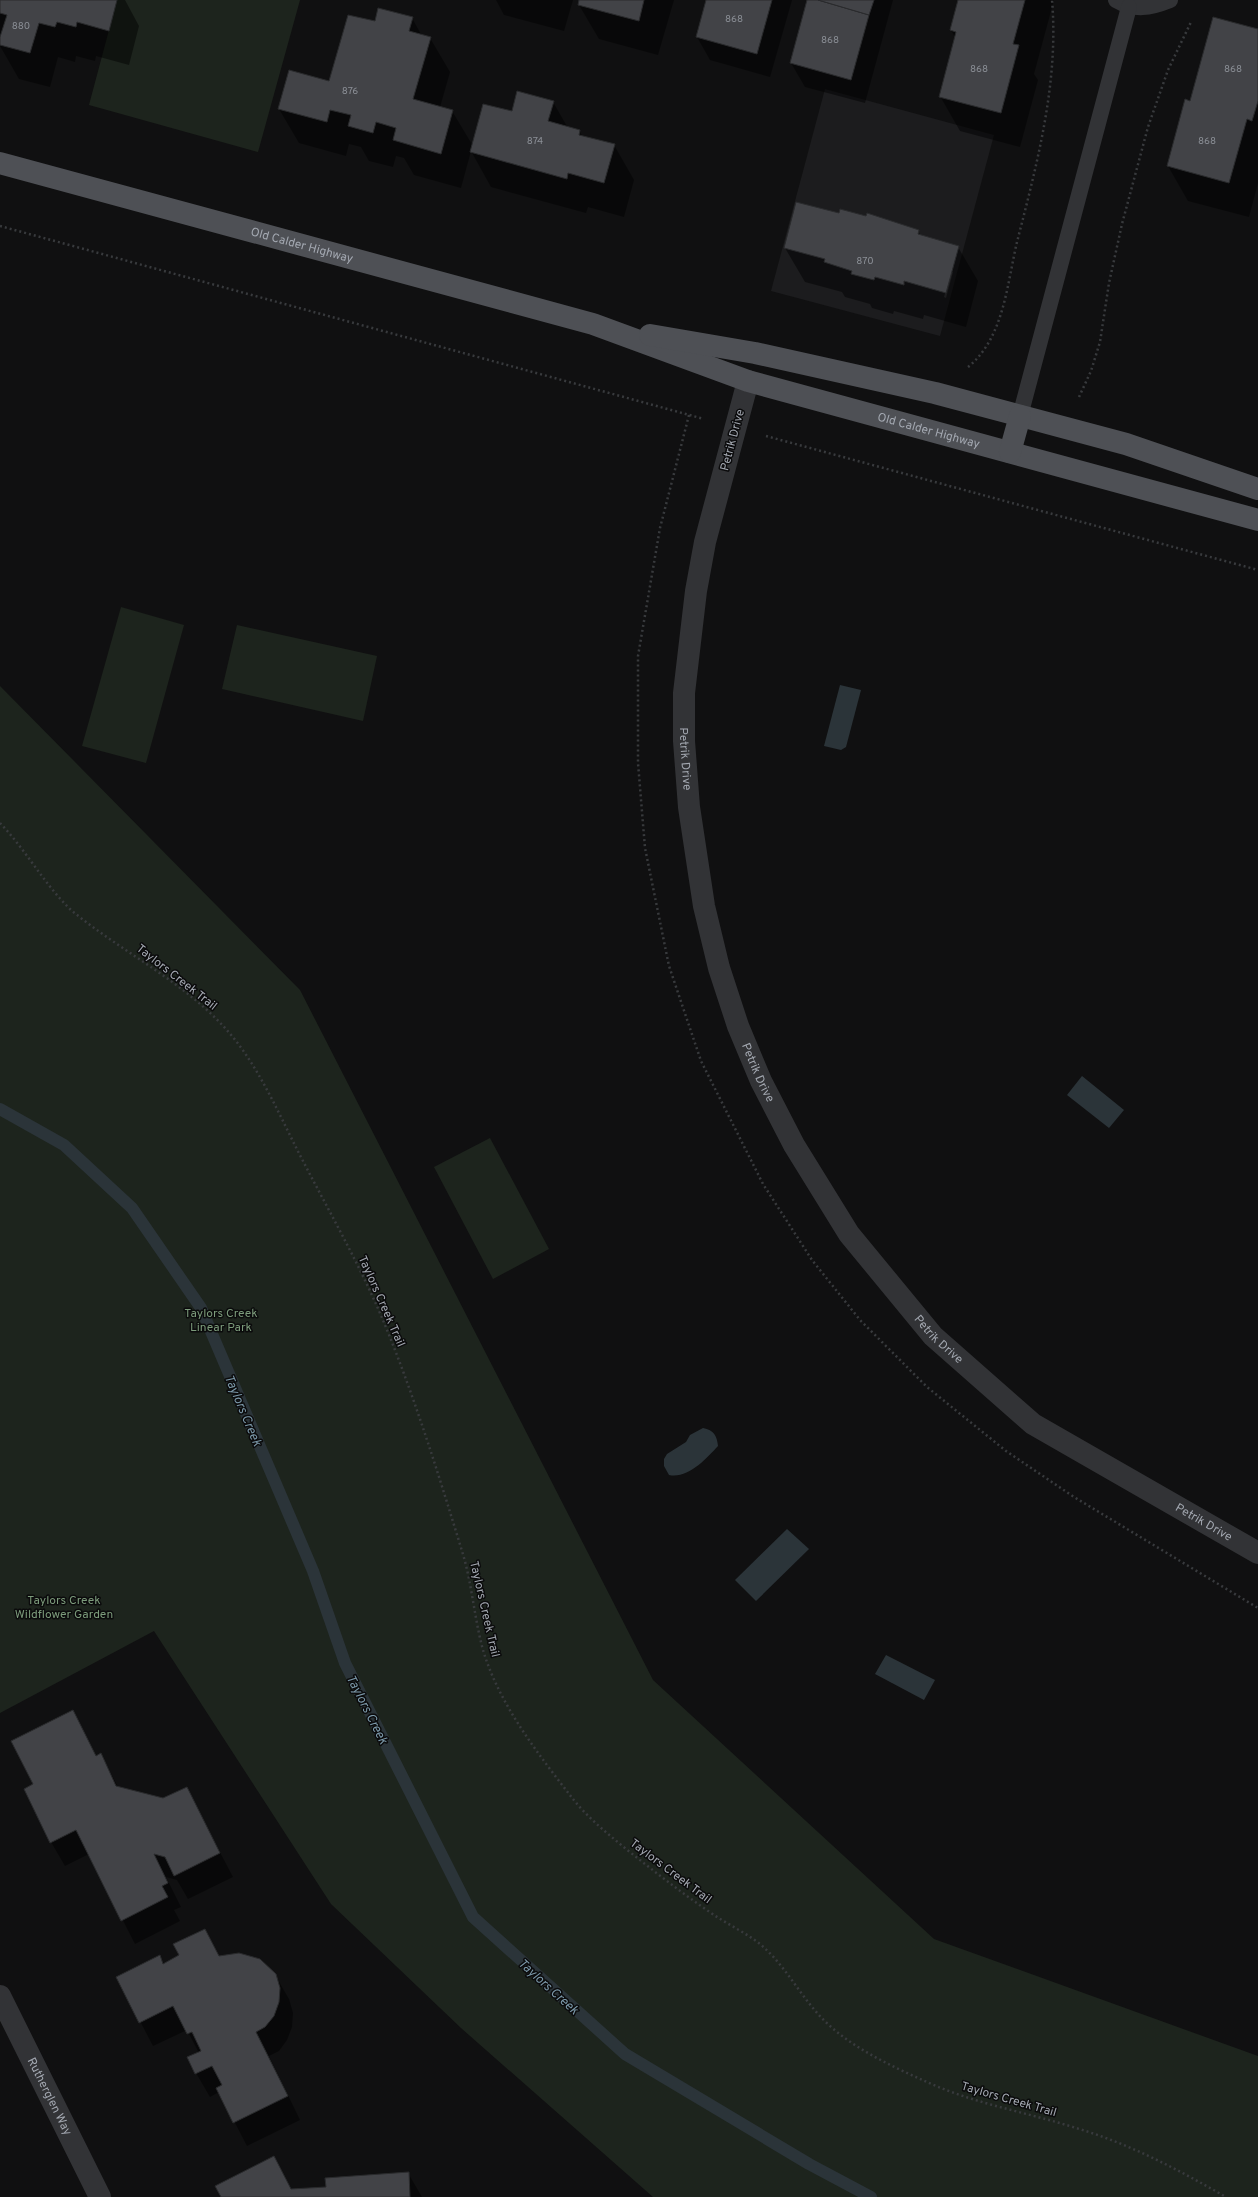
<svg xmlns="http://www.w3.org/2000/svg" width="1258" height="2197" viewBox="0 0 1258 2197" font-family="Overpass,sans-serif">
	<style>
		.built { fill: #1c1c1e }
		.green { fill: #1d241d }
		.water { fill: #2b3439 }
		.shadow { fill: #0007; fill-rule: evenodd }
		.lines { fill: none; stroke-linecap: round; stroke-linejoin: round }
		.stream { stroke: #2b3439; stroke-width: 12 }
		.building { fill: #424347; stroke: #2a2b2d }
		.path { stroke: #383a3d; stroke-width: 2.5; stroke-dasharray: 2 3; stroke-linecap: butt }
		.service { stroke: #323336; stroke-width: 16 }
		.minor { stroke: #323336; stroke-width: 22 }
		.tertiary { stroke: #323336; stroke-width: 22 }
		.primary { stroke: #4e5055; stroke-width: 22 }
		.labels { text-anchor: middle; stroke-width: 3; stroke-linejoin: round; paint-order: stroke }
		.number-label { font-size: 10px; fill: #8b8f96 }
		.street-label { font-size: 12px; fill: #a3a8b1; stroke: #0b0b0c }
		.park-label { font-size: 12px; fill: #7c9b7b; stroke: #0b0b0c }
		.water-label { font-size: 13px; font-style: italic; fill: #7c99aa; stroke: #0b0b0c }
	</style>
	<rect width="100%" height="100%" fill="#101011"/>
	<path class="built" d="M 825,89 L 994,135 L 940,336 L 771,291 Z"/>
	<g class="green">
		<path d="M 117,0 L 300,0 L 258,152 L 89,105 Z"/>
		<path d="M 121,607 L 184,625 L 146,763 L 82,746 Z"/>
		<path d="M 237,625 L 377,656 L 363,721 L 222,689 Z"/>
		<path d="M 0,686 L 300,990 L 653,1680 L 934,1939 L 1258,2056 L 1258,2197 L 653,2197 L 461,2028 L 331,1904 L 154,1631 L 0,1713 Z"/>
		<path d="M 490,1138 L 549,1249 L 493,1279 L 434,1167 Z"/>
	</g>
	<g class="water">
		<path d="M 840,685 L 861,690 L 846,747 L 841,750 L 824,746 Z"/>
		<path d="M 1082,1076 L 1124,1110 L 1109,1128 L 1067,1095 Z"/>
		<path d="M 703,1428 C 714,1430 717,1436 718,1446 C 706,1459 688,1479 669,1475 L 664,1466 L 664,1459 L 667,1454 L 686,1442 L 690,1435 Z"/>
		<path d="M 787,1529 L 809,1549 L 756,1601 L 735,1580 Z"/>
		<path d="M 886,1655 L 935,1680 L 924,1700 L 875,1674 Z"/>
	</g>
	<g class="shadow">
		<path d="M 0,0 L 125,0 L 139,26 L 129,65 L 96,56 L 95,61 L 76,56 L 75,62 L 58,57 L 50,87 L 19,79 L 0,46 Z"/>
		<path d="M 496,0 L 573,0 L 564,31 L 504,15 Z"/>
		<path d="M 580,0 L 674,0 L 658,55 L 599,39 L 579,5 Z"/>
		<path d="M 707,0 L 792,0 L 770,77 L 710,60 L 697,37 Z"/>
		<path d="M 809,0 L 893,0 L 865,103 L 805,87 L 791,63 Z"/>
		<path d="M 959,0 L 1054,0 L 1034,74 L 1038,80 L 1020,147 L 960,131 L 940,96 L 955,37 L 951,30 Z"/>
		<path d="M 412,18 L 422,36 L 430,38 L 450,72 L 440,107 L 452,111 L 473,146 L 512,113 L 553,102 L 568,128 L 579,131 L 583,137 L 614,145 L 634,180 L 624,217 L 588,207 L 586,213 L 491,187 L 471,151 L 461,188 L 414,175 L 404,158 L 396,156 L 393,167 L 369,161 L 361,147 L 349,144 L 346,156 L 299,143 L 279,109 L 330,82 L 375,23 Z"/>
		<path d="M 1258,30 L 1258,183 L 1249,217 L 1188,201 L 1168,166 L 1186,101 L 1191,102 Z"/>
		<path d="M 839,215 L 918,231 L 921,236 L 958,247 L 978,281 L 966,327 L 924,315 L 923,319 L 894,311 L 893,314 L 872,308 L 870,304 L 845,297 L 842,292 L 805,282 L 785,248 ZM 951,272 L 953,272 L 946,298 L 944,297 Z"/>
		<path d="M 73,1712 L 97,1757 L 101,1755 L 118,1787 L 163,1799 L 186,1788 L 233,1877 L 188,1899 L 177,1880 L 166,1877 L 181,1907 L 174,1910 L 180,1921 L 135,1944 L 89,1854 L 65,1866 L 51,1842 L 35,1785 Z"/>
		<path d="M 205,1930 L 220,1957 L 239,1954 L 250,1956 L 267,1966 L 275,1975 L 289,1999 L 293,2013 L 292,2027 L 287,2040 L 279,2051 L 269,2056 L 300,2120 L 247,2146 L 219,2092 L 210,2097 L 196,2073 L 199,2053 L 187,2030 L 153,2046 L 117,1977 L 159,1957 L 164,1964 L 181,1956 Z"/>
		<path d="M 273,2157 L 292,2190 L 327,2188 L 408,2173 L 422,2197 L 222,2197 Z"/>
	</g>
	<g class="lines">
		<path class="stream" d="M 0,1109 L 64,1145 L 132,1208 L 201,1308 L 313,1571 L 345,1663 L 473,1917 L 625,2054 L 809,2164 L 871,2197"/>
	</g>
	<g class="building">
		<path d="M 0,0 L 117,0 L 109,31 L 77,22 L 76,27 L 57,22 L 55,27 L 39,23 L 30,53 L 0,45 L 0,37 L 7,15 L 0,13 Z"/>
		<path d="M 579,0 L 644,0 L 639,21 L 578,5 Z"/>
		<path d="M 706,0 L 772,0 L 757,54 L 696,37 Z"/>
		<path d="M 807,0 L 818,0 L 869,15 L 851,80 L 790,63 Z"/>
		<path d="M 818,0 L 874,0 L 869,15 Z"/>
		<path d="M 958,0 L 1025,0 L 1013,44 L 1019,45 L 1001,113 L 939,97 L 956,32 L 950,30 Z"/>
		<path d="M 378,8 L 413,17 L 409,31 L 431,37 L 413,99 L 453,110 L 441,154 L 393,140 L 396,128 L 376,122 L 373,133 L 348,126 L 351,115 L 330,110 L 327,122 L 278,109 L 289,70 L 329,81 L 348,15 L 375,21 Z"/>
		<path d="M 1213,17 L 1258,29 L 1258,101 L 1252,121 L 1247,119 L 1229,183 L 1167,166 L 1185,99 L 1190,101 Z"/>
		<path d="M 517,91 L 554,101 L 548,121 L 580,130 L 579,135 L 615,144 L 604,183 L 568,173 L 567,179 L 470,152 L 483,104 L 512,111 Z"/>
		<path d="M 796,202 L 839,213 L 840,209 L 866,216 L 867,213 L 919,230 L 918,234 L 959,246 L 946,293 L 904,281 L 904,285 L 875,277 L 874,280 L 851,274 L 852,271 L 824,262 L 825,259 L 784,248 Z"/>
		<path d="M 73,1710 L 96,1756 L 101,1753 L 116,1786 L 163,1798 L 187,1787 L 220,1853 L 174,1876 L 165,1857 L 154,1854 L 168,1883 L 162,1886 L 168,1897 L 121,1921 L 76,1830 L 50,1843 L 24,1789 L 33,1784 L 11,1741 Z"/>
		<path d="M 205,1929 L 219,1956 L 239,1953 L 260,1959 L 276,1974 L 280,1988 L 279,2002 L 274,2016 L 265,2027 L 256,2032 L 288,2096 L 233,2123 L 216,2088 L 222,2085 L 212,2066 L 195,2074 L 187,2057 L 201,2051 L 192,2032 L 187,2034 L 173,2006 L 139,2023 L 116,1977 L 160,1955 L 163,1964 L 179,1955 L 173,1944 Z"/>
		<path d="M 274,2156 L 291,2189 L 326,2187 L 325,2178 L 409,2172 L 410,2197 L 221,2197 L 215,2186 Z"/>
	</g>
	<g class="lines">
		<g class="path">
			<path d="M 0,226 L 704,419"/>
			<path d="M 968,367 C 1004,338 1007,284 1017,242 C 1037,164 1059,82 1052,0"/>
			<path d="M 1079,397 L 1091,371 L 1100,342 L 1109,283 L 1122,224 L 1148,127 L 1168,70 L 1191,22"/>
			<path d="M 689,415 L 660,528 L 638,656 L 638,763 L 645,848 L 669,966 L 701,1061 L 763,1184 L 812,1260 L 860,1320 L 927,1387 L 1006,1451 L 1074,1497 L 1258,1608"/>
			<path d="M 766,436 L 1258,570"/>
			<path d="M 0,823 C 26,850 44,884 71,910 C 125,955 192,985 236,1041 C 264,1077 282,1121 303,1161 C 331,1215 362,1269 385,1325 C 415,1398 439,1476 462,1551 C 472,1583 474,1617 483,1650 C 499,1704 538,1754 573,1799 C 588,1818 607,1833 626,1849 C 655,1872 683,1894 714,1915 C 729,1925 746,1933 760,1944 C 784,1964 798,1992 819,2015 C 847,2046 889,2065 927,2082 C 975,2104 1026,2112 1076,2128 C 1130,2144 1177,2169 1226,2197"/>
		</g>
		<g class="service">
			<path d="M 1116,0 C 1135,11 1150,8 1170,0"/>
			<path d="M 1020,416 L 1129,7"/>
		</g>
		<path class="minor" id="s1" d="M 748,381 L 705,542 L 696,591 L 684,693 L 684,741 L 689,807 L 704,906 L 719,968 L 738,1026 L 761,1081 L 794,1145 L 849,1234 L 933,1336 L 1033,1424 L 1258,1553"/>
		<path class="tertiary" id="s2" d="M 0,1996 L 100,2197"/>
		<g class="primary">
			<path id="s3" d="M 0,163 L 593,324 L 748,381 L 1258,520"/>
			<path d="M 650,335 L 755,353 L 935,393 L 1126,444 L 1258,489"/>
			<path d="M 1010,452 L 1020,416"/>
		</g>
	</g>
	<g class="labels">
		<g class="number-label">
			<text x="734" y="22">868</text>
			<text x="21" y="29">880</text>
			<text x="830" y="43">868</text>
			<text x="979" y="72">868</text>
			<text x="1233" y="72">868</text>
			<text x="350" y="94">876</text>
			<text x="535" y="144">874</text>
			<text x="1207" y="144">868</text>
			<text x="865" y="264">870</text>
		</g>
		<g class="street-label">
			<text dy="4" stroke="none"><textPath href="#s3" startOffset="313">Old Calder Highway</textPath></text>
			<text dy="4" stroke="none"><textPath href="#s3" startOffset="967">Old Calder Highway</textPath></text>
			<text transform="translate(732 440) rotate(-75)" y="4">Petrik Drive</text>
			<text dy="4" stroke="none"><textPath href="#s1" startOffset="385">Petrik Drive</textPath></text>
			<text transform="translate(177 977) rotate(38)" y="4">Taylors Creek Trail</text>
			<text dy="4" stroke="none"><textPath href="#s1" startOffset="709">Petrik Drive</textPath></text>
			<text transform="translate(382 1301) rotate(66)" y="4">Taylors Creek Trail</text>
			<text dy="4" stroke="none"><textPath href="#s1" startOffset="1033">Petrik Drive</textPath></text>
			<text dy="4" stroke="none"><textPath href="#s1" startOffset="1357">Petrik Drive</textPath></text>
			<text transform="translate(485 1609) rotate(77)" y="4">Taylors Creek Trail</text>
			<text transform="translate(671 1871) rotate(37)" y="4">Taylors Creek Trail</text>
			<text dy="4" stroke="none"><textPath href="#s2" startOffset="112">Rutherglen Way</textPath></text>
			<text transform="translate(1009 2099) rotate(16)" y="4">Taylors Creek Trail</text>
		</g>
		<g class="park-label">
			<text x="221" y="1317">Taylors Creek<tspan x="221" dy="14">Linear Park</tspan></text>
			<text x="64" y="1604">Taylors Creek<tspan x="64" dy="14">Wildflower Garden</tspan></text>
		</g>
		<g class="water-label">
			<text transform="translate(244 1410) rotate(67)" y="5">Taylors Creek</text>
			<text transform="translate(368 1709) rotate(63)" y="5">Taylors Creek</text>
			<text transform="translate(549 1986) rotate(42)" y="5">Taylors Creek</text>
		</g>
	</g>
</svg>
